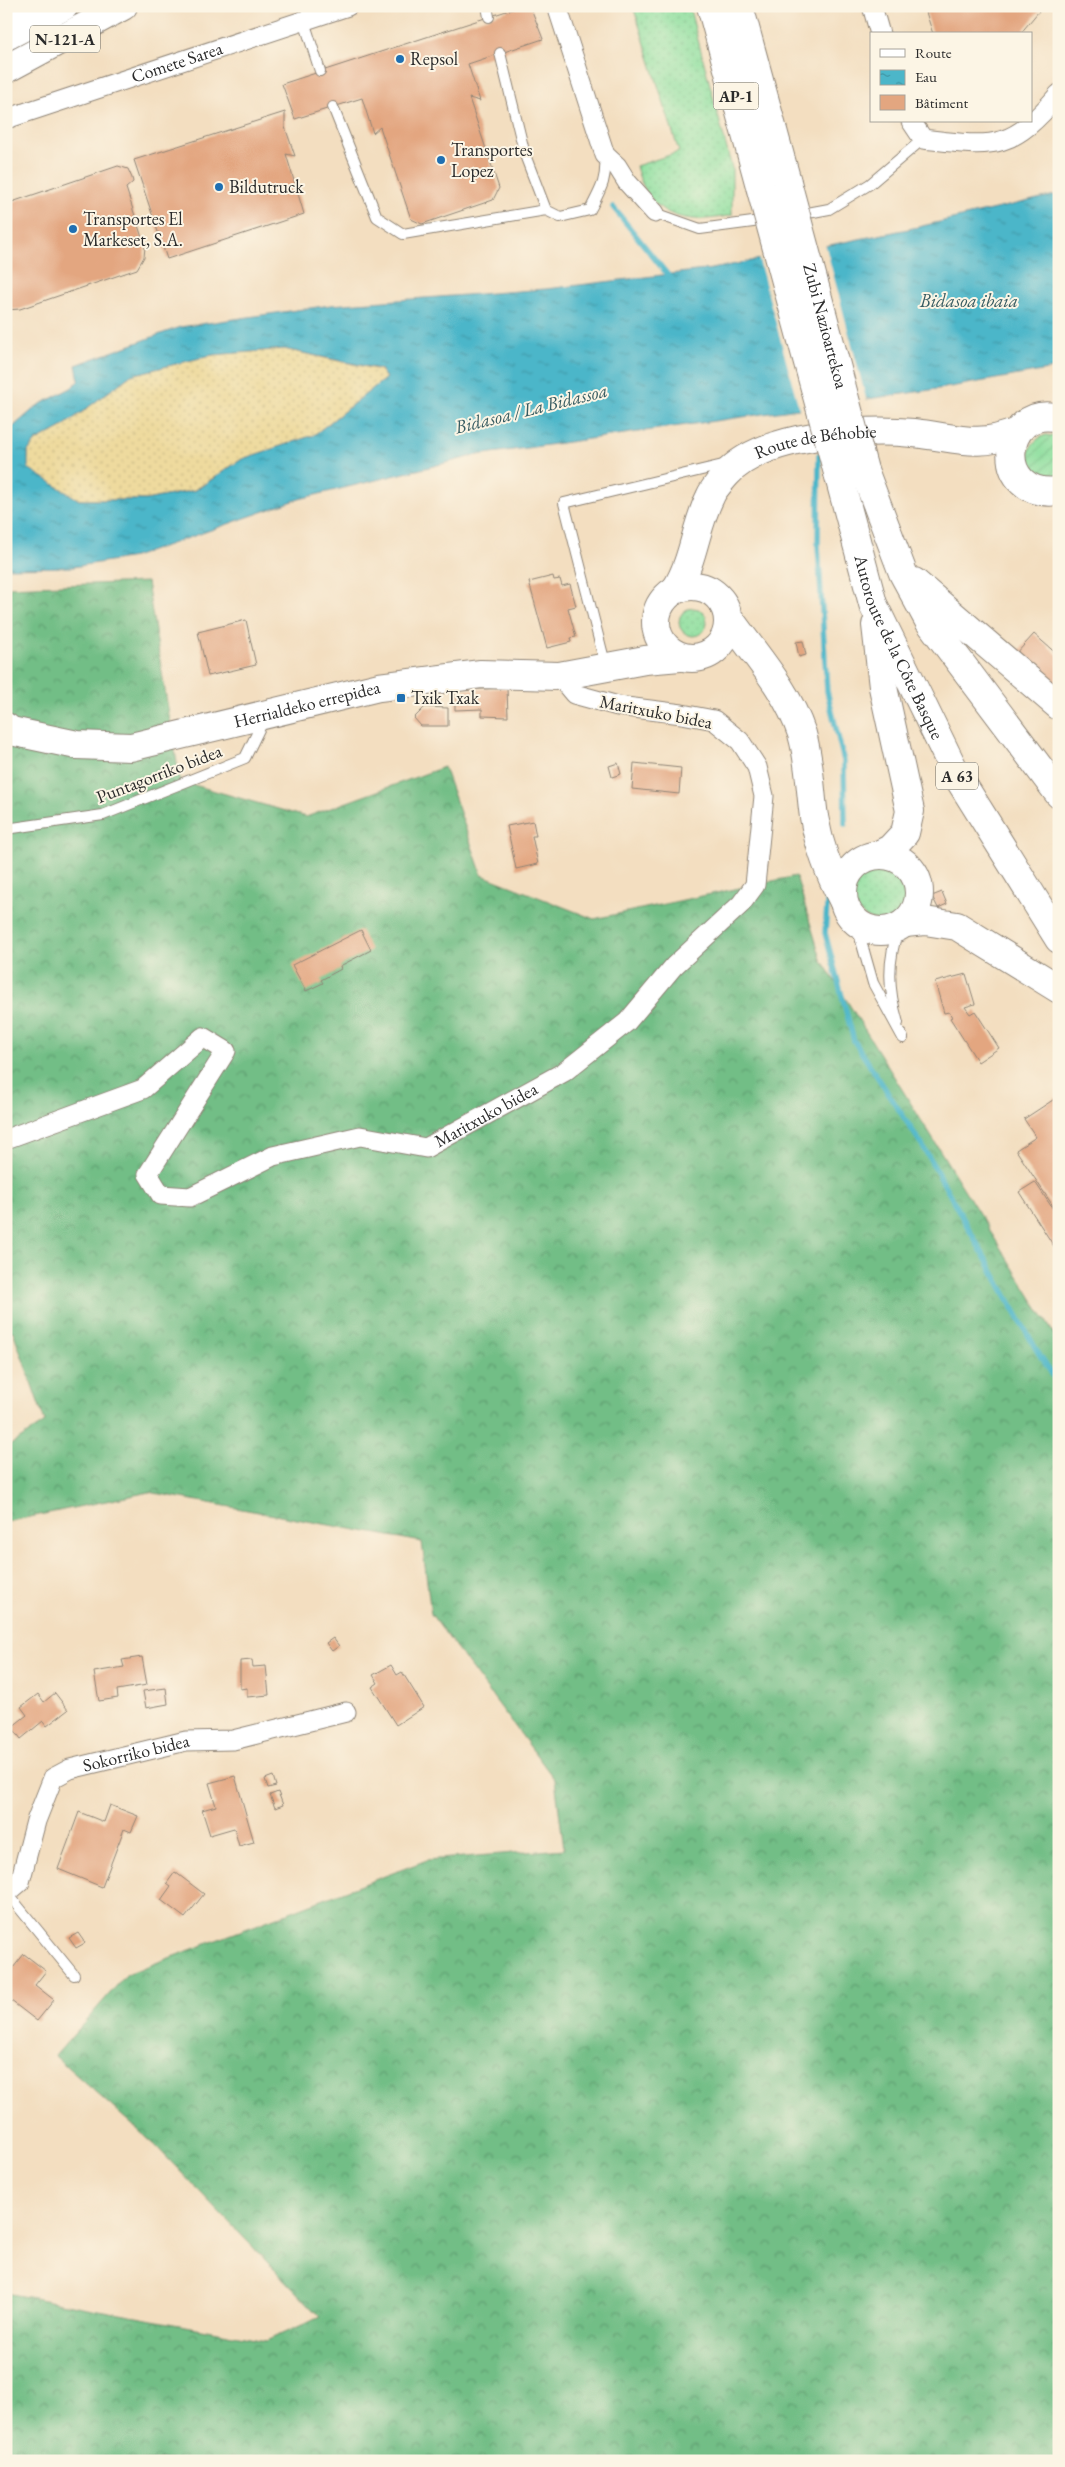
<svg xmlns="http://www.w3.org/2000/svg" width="1065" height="2467" viewBox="0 0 1065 2467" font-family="'EB Garamond',serif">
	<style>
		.grass { fill: url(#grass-dots); stroke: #5c8565 }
		.forest { fill: url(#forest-crowns); stroke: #4e7458 }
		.sand { fill: url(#sand-dots); stroke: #8c8264 }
		.garden { fill: url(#garden-furrows); stroke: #5c8565 }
		.water { fill: url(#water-ripples); stroke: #3c707a; fill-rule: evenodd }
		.pier { fill: #f3dec0 }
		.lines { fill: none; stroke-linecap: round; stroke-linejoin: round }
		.stream { stroke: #4cb6c9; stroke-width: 5.5 }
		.building { fill: #e3a680 }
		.lane-casing { stroke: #8f8476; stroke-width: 12 }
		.street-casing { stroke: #8f8476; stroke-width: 21 }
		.secondary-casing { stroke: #8f8476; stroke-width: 30 }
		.highway-casing { stroke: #8f8476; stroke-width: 30 }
		.lane { stroke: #fff; stroke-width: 10 }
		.street { stroke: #fff; stroke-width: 19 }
		.secondary { stroke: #fff; stroke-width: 28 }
		.highway { stroke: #fff; stroke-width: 28 }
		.highway-bridge-casing { stroke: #8f8476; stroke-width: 30; stroke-linecap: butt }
		.highway-bridge { stroke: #fff; stroke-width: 28 }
		.poi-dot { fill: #1f6fb2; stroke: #fcf5e5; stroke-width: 2 }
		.labels { text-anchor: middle; stroke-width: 4; stroke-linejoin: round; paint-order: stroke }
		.shield { fill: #fcf5e5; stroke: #6a6863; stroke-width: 1 }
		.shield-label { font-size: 16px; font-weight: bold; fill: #2b2b2b }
		.poi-label { font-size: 18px; fill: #2b2b2b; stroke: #fcf5e5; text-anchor: start }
		.street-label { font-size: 18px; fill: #2b2b2b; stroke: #fcf5e5 }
		.water-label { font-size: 19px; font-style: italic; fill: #375c62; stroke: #fcf5e5 }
	</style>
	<defs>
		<pattern id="grass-dots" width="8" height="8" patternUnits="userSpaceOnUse" patternTransform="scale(1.25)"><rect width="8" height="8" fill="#8edf9f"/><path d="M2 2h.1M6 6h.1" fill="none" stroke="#7bc089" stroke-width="1.8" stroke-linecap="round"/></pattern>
		<pattern id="forest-crowns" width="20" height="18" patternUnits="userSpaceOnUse" patternTransform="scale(1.25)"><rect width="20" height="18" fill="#72be86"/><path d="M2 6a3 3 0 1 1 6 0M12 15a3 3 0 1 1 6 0" fill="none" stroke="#5e9b6e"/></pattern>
		<pattern id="sand-dots" width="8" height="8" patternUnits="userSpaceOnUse" patternTransform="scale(1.25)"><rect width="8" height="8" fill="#eeda9e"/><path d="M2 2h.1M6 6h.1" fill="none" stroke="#cb8" stroke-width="1.8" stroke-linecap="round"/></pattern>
		<pattern id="garden-furrows" width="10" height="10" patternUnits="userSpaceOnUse" patternTransform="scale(1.25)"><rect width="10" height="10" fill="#8edf9f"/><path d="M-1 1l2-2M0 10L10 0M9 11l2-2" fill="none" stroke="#7bc089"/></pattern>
		<pattern id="water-ripples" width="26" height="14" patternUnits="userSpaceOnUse" patternTransform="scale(1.25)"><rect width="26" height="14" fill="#4cb6c9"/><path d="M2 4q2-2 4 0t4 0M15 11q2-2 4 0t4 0" fill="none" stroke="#3f94a3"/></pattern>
	</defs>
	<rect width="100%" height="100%" fill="#fcf5e5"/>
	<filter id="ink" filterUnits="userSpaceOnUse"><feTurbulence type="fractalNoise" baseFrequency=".02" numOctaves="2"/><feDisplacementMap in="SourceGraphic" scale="10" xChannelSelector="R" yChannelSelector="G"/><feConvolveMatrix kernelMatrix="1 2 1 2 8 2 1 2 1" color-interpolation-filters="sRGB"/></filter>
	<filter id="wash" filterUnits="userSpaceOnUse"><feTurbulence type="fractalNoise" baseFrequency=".0096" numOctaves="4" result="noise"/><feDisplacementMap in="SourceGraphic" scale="20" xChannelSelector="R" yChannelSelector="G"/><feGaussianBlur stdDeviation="1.12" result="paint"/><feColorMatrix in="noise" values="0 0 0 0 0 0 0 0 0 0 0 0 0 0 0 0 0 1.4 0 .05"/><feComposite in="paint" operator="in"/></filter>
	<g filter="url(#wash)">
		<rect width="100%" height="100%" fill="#f3dec0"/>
		<g class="grass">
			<path d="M 633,6 L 689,6 L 732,168 L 732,215 C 684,226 649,217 636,166 L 679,152 Z"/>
			<circle cx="693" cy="622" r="14"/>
			<circle cx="880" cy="893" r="28"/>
		</g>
		<path class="forest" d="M 147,582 L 180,781 L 306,817 L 444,767 L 482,875 L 594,919 L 796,876 L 821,959 L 1059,1342 L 1059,2461 L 6,2461 L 6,2293 L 266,2341 L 320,2317 L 155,2145 L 55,2056 L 127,1974 L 427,1860 L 564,1849 L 555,1780 L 431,1614 L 422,1542 L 149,1492 L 6,1522 L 6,1448 L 45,1422 L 13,1331 L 6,1333 L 6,587 Z"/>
		<path class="sand" d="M 284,349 L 380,370 L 386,378 L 314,435 L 242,459 L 195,490 L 146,500 L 79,500 L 27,468 L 28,451 L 36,441 L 62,427 L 131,375 L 212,355 Z"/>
		<path class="garden" d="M 1046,435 L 1059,437 L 1059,475 C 1031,487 1014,446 1046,435 Z"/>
		<path class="water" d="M 1059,194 L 1059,368 L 944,388 L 478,455 L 299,499 L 134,557 L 73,567 L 6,568 L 6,433 L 37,406 L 71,388 L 79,380 L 76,365 L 180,327 L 331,305 L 546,289 L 712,269 L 918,227 ZM 284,349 L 380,369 L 386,378 L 314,435 L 242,459 L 196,490 L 146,500 L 79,500 L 28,468 L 28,451 L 36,441 L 62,427 L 131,375 L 212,355 Z"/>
		<path class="pier" d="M 825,243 L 867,402 L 800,412 L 758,257 Z"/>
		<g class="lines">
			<g class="stream">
				<path d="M 613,207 L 671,279"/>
				<path d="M 819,455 L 818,545 L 827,691 L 844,761 L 845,824"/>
				<path d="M 828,892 L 825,933 L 854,1041 L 922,1145 L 1036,1349 L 1059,1385"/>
			</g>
		</g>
		<g id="blocks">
			<g class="building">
				<path d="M 522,6 L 530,6 L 543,39 L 468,64 L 480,101 L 469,98 L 499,188 L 493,200 L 422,224 L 411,219 L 380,127 L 373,133 L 362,98 L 295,119 L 282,84 Z"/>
				<path d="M 924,6 L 1043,6 L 1020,34 L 933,34 Z"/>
				<path d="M 285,112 L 285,127 L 295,156 L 286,154 L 304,214 L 167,259 L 134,160 Z"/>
				<path d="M 118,166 L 128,169 L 132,178 L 133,182 L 126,188 L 145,247 L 144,257 L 137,269 L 20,309 L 6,310 L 6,204 Z"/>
				<path d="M 553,576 L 554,580 L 560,579 L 562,586 L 570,584 L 576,606 L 568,608 L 576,637 L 570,638 L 571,642 L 547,648 L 529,582 Z"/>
				<path d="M 246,620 L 256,665 L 208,676 L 198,632 Z"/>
				<path d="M 1034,634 L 1059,656 L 1059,685 L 1054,690 L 1015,655 Z"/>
				<path d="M 803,641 L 806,655 L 799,657 L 796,642 Z"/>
				<path d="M 507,688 L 508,717 L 482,716 L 482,709 L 455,710 L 455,690 Z"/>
				<path d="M 425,707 L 448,708 L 448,726 L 421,726 L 414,718 Z"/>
				<path d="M 618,763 L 621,774 L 612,777 L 609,766 Z"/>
				<path d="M 634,763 L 681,768 L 679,794 L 632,789 Z"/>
				<path d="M 533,821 L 536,836 L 532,836 L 538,864 L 516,869 L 507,826 Z"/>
				<path d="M 942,892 L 947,904 L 938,908 L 932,896 Z"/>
				<path d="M 361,930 L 371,950 L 340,966 L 341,969 L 321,980 L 323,983 L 306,991 L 292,965 Z"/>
				<path d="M 966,974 L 975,1004 L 965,1007 L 970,1014 L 975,1011 L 999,1048 L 978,1062 L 950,1018 L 952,1017 L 949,1012 L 944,1013 L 935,982 Z"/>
				<path d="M 1059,1096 L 1059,1215 L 1016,1150 L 1036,1137 L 1024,1119 Z"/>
				<path d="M 1035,1182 L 1059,1218 L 1059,1254 L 1019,1192 Z"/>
				<path d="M 333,1638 L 339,1646 L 332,1651 L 326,1643 Z"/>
				<path d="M 142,1657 L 147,1685 L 117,1690 L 118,1698 L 99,1701 L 94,1672 L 124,1667 L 122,1660 Z"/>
				<path d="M 252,1660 L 253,1667 L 266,1666 L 269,1695 L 247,1697 L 247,1688 L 240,1689 L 240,1661 Z"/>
				<path d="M 391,1665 L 397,1675 L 402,1672 L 424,1707 L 396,1725 L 372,1687 L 378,1683 L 373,1675 Z"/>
				<path d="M 166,1688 L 168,1704 L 146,1708 L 143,1691 Z"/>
				<path d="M 55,1693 L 68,1710 L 47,1726 L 43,1721 L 21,1739 L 12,1727 L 27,1715 L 21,1707 L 38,1694 L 44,1702 Z"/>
				<path d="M 235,1776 L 254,1842 L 239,1846 L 234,1828 L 210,1835 L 202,1810 L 216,1806 L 209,1783 Z"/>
				<path d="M 273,1776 L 276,1786 L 268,1788 L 265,1779 Z"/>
				<path d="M 278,1792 L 283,1805 L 275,1808 L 270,1795 Z"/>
				<path d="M 110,1805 L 138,1816 L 131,1832 L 124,1829 L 102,1887 L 58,1869 L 79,1812 L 104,1822 Z"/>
				<path d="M 175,1872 L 204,1894 L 185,1918 L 161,1900 L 171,1886 L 167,1883 Z"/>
				<path d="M 78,1933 L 85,1943 L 76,1948 L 69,1938 Z"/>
				<path d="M 24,1954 L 46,1971 L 35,1985 L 54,2000 L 37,2021 L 6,1997 L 6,1977 Z"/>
			</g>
		</g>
	</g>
	<g filter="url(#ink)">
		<use href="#blocks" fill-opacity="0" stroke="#8f8476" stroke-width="1"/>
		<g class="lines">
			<g class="lane-casing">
				<g id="lane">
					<path d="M 487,6 L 489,17"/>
					<path d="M 6,17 L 25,6"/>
					<path d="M 304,21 L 320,71"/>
					<path d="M 500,53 L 525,155 L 546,210"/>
					<path d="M 333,107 L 377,217 L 403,234 L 546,210 L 560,217 L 590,210 C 601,189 607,180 605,156"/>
					<path d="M 655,213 L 700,229 L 768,220"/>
					<path d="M 797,215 L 829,209 L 870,184 L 923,139"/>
					<path d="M 606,667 L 564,503 L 727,464"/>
					<path d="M 6,829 L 103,815 L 245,758 L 264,719"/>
					<path d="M 856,923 L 873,983 L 903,1038"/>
					<path d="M 898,1023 C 888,989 887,961 899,927"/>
					<path d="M 8,1894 L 74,1975"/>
				</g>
			</g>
			<g class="street-casing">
				<g id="street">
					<path d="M 557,6 L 605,155 L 617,166 L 627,182 L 655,213"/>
					<path d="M 872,6 L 880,34"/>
					<path id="s1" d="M 6,119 L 348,6"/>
					<path d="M 911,121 L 923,139 C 994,147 1010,152 1059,94"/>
					<path id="s2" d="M 6,1139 L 143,1089 L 203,1037 L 226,1051 L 148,1174 L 161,1195 L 190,1197 L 273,1156 L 360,1136 L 426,1148 L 564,1072 L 627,1022 L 674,966 L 741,904 L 755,885 L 764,796 L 757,767 L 740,741 L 714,720 L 682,714 L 618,706 L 574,694 L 559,676"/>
					<path id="s3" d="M 6,1894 L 20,1882 L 36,1821 L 53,1778 L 70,1769 L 186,1741 L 233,1740 L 346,1712"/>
				</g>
			</g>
			<g class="secondary-casing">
				<g id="secondary">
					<path d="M 1059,418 C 1000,403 991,500 1059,491"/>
					<circle cx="692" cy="622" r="36"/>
					<path id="s4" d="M 676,589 C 694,560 695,527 710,497 C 713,489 720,482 726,475 C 761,434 863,428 913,433 C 954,437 977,449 1017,432"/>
					<path d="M 729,618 C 755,655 787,689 802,734 C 810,761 810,789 814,817 C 819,846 829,873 843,900"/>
					<path id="s5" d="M 6,727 L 11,731 L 77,745 L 131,747 L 379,687 L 481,674 L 559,676 L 645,660 L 680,657"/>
					<circle cx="881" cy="893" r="38"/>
				</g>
			</g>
			<g class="highway-casing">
				<g id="highway">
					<path d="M 711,6 L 760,186"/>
					<path d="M 739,6 L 787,182"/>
					<path d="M 6,36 L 64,6"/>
					<path d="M 6,69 L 123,6"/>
					<path d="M 864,470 L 903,573 L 929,621 L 1059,794"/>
					<path id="s6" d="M 838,473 L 873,604 L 956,774 L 1059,939"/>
					<path d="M 914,582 L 1059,706"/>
					<path d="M 876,625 L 883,687 L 910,811 L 905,833 L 890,849 L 880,854"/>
					<path d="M 905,923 L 925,921 L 957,926 L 1059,989"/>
				</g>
			</g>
			<use href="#lane" class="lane"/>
			<use href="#street" class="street"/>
			<use href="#secondary" class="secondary"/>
			<use href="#highway" class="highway"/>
			<g class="highway-bridge-casing">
				<g id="highway-bridge">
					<path id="s7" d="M 787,182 L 864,470"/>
					<path d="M 760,186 L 838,473"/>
				</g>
			</g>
			<use href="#highway-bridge" class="highway-bridge"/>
		</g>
	</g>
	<g class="poi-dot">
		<circle cx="400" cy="59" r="5"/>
		<circle cx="441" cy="160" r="5"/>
		<circle cx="219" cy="187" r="5"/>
		<circle cx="73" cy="229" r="5"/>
		<rect x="396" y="693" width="10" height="10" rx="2.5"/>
	</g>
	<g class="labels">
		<g class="shield">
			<rect x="30" y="25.5" width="70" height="27" rx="4"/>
			<rect x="713.5" y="82.5" width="45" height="27" rx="4"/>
			<rect x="936" y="762.5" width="42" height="27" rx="4"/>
		</g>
		<g class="shield-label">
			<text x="65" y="45">N-121-A</text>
			<text x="736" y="102">AP-1</text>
			<text x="957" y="782">A 63</text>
		</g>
		<g class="poi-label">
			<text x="410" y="65">Repsol</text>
			<text x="451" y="156">Transportes<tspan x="451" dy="21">Lopez</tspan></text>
			<text x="229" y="193">Bildutruck</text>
			<text x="83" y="225">Transportes El<tspan x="83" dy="21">Markeset, S.A.</tspan></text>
			<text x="411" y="704">Txik Txak</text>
		</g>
		<g class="street-label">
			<text dy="6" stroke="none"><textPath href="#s1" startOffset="180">Comete Sarea</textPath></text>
			<text dy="6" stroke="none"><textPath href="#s7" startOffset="149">Zubi Nazioartekoa</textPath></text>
			<text dy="6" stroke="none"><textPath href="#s4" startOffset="224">Route de Béhobie</textPath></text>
			<text dy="6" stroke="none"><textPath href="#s6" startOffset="185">Autoroute de la Côte Basque</textPath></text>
			<text dy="6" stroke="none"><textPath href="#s5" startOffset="309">Herrialdeko errepidea</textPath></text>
			<text transform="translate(656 712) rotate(11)" y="6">Maritxuko bidea</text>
			<text transform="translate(159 774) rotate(-21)" y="6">Puntagorriko bidea</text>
			<text dy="6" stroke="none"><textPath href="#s2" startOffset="769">Maritxuko bidea</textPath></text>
			<text dy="6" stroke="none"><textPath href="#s3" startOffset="215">Sokorriko bidea</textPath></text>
		</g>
		<g class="water-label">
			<text x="969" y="307">Bidasoa ibaia</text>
			<text transform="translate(531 408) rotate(-14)" y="7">Bidasoa / La Bidassoa</text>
		</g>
	</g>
	<rect width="1065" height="2467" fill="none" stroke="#fcf5e5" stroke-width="25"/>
	<rect x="870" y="32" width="162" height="90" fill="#fcf5e5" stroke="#a8a49b"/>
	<rect x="880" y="49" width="25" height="8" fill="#ffffff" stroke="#a8a49b"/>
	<text x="915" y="58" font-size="15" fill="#2b2b2b">Route</text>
	<rect x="880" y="70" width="25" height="15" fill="url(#water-ripples)" stroke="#a8a49b"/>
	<text x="915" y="82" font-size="15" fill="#2b2b2b">Eau</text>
	<rect x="880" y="95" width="25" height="15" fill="#e3a680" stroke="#a8a49b"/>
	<text x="915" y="108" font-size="15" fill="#2b2b2b">Bâtiment</text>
</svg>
